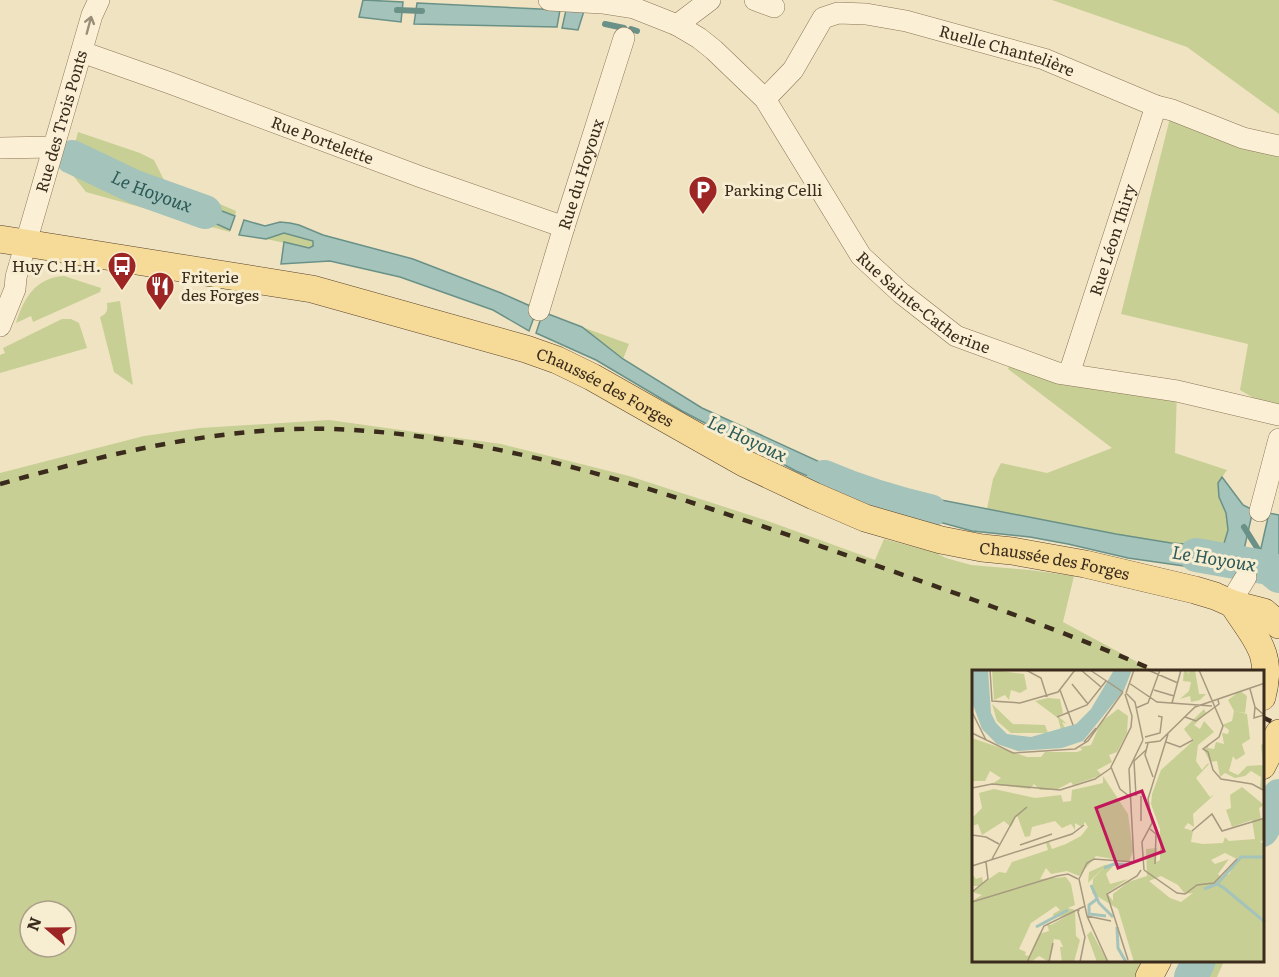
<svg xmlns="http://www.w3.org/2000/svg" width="1279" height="977" viewBox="0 0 1279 977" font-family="Literata,serif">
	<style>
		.green { fill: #c7cf94; fill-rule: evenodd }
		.water { fill: #a4c3ba; stroke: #6a9188; stroke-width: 1.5 }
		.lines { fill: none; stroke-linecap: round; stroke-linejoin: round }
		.stream { stroke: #6a9188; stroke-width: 6 }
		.river { stroke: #a4c3ba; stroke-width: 34 }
		.minor-casing { stroke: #8b7457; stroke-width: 22 }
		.major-casing { stroke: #58422c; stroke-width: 28 }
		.minor { stroke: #fbf0d5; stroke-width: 21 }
		.major { stroke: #f6da97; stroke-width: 27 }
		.rail { stroke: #3a2b1d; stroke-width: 4.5; stroke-dasharray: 10 10; stroke-linecap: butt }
		.oneway { stroke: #9a8e79 }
		.labels { text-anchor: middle; stroke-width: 6; stroke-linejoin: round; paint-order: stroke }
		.street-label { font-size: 16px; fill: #3a2b1d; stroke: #f7edd1 }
		.poi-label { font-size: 16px; fill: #3a2b1d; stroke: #f7edd1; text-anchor: start }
		.water-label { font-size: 18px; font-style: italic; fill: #2b5a58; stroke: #f7edd1 }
		.inset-river { fill: none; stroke: #a4c3ba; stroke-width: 3 }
		.inset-road { fill: none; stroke: #a7997f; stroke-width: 1.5 }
		.view { fill: #c2185b; fill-opacity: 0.15; stroke: #c2185b; stroke-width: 3 }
		.inset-edge { fill: none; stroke: #3a2b1d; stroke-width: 3 }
	</style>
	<rect width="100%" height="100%" fill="#f0e3c1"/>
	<g class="green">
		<path d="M 1052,0 L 1279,0 L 1279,114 L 1187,47 Z"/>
		<path d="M 1172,110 L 1279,146 L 1279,413 L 1240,390 L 1248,344 L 1121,314 Z"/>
		<path d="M 78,132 L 140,153 L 154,160 L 164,180 L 236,211 L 235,216 L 198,202 L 165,201 L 230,230 L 230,232 L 86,192 L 68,169 Z"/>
		<path d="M 284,233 L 313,241 L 313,246 L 309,248 L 266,239 Z"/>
		<path d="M 64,276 L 101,288 L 100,292 L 33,322 L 31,316 L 16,323 C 24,298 35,278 64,276 Z"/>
		<path d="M 120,301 L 133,385 L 114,372 L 100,317 C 107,314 108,310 107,303 Z"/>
		<path d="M 62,319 L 71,319 L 79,323 L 87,348 L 0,373 L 0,355 L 5,353 L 3,348 Z"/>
		<path d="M 582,327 L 629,344 L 623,359 Z"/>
		<path d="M 1013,357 L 1177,391 L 1175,453 L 1227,470 L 1218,483 L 1219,497 L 1226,513 L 1228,530 L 1224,547 L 1171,543 L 1116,534 L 987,509 L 993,479 L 1001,463 L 1047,473 L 1112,448 L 1008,369 Z"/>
		<path d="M 329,420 L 501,444 L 629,476 L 765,520 L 875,560 L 884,539 L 936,553 L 946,558 L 971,565 L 1030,570 L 1074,576 L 1063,622 L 1154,671 L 973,671 L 973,960 L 1147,961 L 1137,977 L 0,977 L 0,473 L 144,436 L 200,428 ZM 30,911 L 66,911 L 66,947 L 30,947 Z"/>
		<path d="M 1199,961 L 1200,960 L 1224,961 L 1217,977 L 1191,977 Z"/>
	</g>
	<g class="water">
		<path d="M 363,0 L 403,2 L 401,22 L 359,17 Z"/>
		<path d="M 417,3 L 560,10 L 557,27 L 414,24 Z"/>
		<path d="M 566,10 L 584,11 L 578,30 L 562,28 Z"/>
		<path d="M 177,194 L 235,216 L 230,230 L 165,201 L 162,196 Z"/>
		<path d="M 244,220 L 265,226 L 280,222 L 290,223 L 299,225 L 323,235 L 413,259 L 501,293 L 537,309 L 529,331 L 493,310 L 400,277 L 330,261 L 281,264 L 284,242 L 309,248 L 313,246 L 313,241 L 284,233 L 266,239 L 239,235 Z"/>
		<path d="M 543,312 L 582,327 L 623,359 L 702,408 L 872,486 L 866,501 L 796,471 L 682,411 L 596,360 L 536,333 Z"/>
		<path d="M 1222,477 L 1243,505 L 1253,510 L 1238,576 L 1219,571 L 1128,558 L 1068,544 L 1030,537 L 972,531 L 881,506 L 890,490 L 1116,534 L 1171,543 L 1223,547 L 1228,530 L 1226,513 L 1219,497 L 1218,483 Z"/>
		<path d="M 1269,513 L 1279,515 L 1279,584 L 1254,579 Z"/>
	</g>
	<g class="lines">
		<g class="stream">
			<path d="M 397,10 L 422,11"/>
			<path d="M 605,24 L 624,28"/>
			<path d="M 631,29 L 637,31"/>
			<path d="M 1244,527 L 1264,559"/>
		</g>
		<g class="river">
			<path id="s1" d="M 72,157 L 135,187 L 205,212"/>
			<path d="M 824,477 C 859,492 894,503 930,511"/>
			<path d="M 1196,555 L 1269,568 L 1279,576"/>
			<path d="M 1262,830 L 1279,796"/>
			<path d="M 1191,977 L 1199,960"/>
		</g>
		<g class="minor-casing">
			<g id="minor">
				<path id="s2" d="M 549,0 L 602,3 L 634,8 L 677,25 L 699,38 L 714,50 L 765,99 L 861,256 L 901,293 L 956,336 L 1058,373 L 1177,391 L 1279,415"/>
				<path d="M 755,0 L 774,7"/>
				<path d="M 677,25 L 710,0"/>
				<path id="s3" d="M 82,52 L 170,83 L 421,177 L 564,227"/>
				<path id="s4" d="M 765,99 L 793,70 L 823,18 L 838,13 L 866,14 L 906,21 L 1044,59 L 1156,106 L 1172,110 L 1243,138 L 1279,146"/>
				<path d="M 0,148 L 53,147"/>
				<path id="s5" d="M 539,310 L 564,227 L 624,38"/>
				<path id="s6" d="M 0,326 L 15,289 L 16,277 L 92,15 L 99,0"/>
				<path id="s7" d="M 1069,374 L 1156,106"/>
				<path d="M 1260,511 L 1279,439"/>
				<path d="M 1230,603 L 1246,577"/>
			</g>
		</g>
		<g class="major-casing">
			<g id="major">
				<path id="s8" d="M 0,239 L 312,289 L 526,349 L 557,360 L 592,377 L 744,463 L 814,496 L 865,518 L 941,540 L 982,548 L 1012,551 L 1085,564 L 1195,590 L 1215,596 L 1233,604 L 1264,612 L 1279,625"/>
				<path d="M 1233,604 C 1255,639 1274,652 1262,697"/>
				<path d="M 1262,766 L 1279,733"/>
				<path d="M 1149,977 L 1158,960"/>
			</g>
		</g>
		<use href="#minor" class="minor"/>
		<use href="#major" class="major"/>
		<g class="rail">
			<path d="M 0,484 C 107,454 220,426 332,429 C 503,435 663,492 823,547 C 935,586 1047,624 1156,671"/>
			<path d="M 1262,717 L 1279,725"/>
		</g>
	</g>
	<defs><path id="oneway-shaft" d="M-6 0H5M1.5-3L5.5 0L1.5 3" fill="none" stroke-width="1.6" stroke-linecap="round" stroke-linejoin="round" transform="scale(1.5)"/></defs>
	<use class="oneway" href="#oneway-shaft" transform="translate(89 25) rotate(-75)"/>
	<defs>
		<g id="parking-pin" transform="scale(1.5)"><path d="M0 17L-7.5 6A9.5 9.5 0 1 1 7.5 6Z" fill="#9d2524" stroke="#f7edd1"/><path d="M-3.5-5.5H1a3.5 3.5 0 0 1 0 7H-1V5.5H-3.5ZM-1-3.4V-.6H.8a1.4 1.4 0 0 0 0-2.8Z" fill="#fff"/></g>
		<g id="bus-pin" transform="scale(1.5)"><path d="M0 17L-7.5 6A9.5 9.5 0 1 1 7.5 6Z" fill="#9d2524" stroke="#f7edd1"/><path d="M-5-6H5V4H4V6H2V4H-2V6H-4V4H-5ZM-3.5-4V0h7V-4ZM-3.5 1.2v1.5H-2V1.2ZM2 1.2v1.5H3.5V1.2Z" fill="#fff"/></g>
		<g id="restaurant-pin" transform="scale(1.5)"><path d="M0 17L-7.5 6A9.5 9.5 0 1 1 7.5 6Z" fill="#9d2524" stroke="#f7edd1"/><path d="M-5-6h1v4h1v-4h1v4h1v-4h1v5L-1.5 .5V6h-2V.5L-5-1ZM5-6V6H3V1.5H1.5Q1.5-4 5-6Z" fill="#fff"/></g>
	</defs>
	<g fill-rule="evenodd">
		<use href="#parking-pin" x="703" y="190"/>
		<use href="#bus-pin" x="122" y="266"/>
		<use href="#restaurant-pin" x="160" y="286"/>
	</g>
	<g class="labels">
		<g class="street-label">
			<text dy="6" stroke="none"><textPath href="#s4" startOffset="290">Ruelle Chantelière</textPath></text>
			<text dy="6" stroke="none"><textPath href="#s6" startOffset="214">Rue des Trois Ponts</textPath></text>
			<text dy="6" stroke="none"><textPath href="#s3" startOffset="256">Rue Portelette</textPath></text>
			<text dy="6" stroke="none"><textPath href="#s5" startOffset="142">Rue du Hoyoux</textPath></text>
			<text dy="6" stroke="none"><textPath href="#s7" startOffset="141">Rue Léon Thiry</textPath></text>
			<text dy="6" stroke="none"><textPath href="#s2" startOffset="510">Rue Sainte-Catherine</textPath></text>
			<text dy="6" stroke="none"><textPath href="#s8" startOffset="626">Chaussée des Forges</textPath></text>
			<text dy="6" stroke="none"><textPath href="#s8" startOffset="1112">Chaussée des Forges</textPath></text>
		</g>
		<g class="poi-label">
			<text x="724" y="196">Parking Celli</text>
			<text x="101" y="272" text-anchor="end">Huy C.H.H.</text>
			<text x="181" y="283">Friterie<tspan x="181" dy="18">des Forges</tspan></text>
		</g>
		<g class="water-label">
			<text dy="6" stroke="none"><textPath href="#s1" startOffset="87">Le Hoyoux</textPath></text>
			<text transform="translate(747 439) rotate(25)" y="6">Le Hoyoux</text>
			<text transform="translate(1214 559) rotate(9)" y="6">Le Hoyoux</text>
		</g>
	</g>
	<g transform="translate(972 670)">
		<rect width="292" height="292" fill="#f0e3c1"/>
		<path d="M 20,0 L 52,4 L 55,19 L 48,23 L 39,20 L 37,30 L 33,25 L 22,30 ZM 212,0 L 215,0 L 217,4 L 217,0 L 223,0 L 227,24 L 234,24 L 228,30 L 219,32 L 218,26 L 208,29 L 217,21 L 219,12 L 211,11 ZM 268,21 L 275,26 L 273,43 L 262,41 L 275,44 L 278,69 L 270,74 L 273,84 L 264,90 L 261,86 L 257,101 L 266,105 L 275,96 L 291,95 L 289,75 L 292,73 L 292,120 L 288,117 L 289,107 L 279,101 L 273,106 L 263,108 L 253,103 L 248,107 L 245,91 L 238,92 L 232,80 L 237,73 L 236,78 L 242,79 L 244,72 L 252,74 L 250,63 L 256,64 L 257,60 L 250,55 L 260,51 L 262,41 L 256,30 ZM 76,28 L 88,29 L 91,43 L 86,46 L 95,54 L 90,52 L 93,58 L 89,60 L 86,48 L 63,31 ZM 20,34 L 41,54 L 73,55 L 76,63 L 39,63 L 25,51 ZM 146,39 L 156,46 L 155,63 L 145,82 L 137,85 L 140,92 L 125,100 L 130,105 L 101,115 L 99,112 L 84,120 L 68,120 L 62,114 L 58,119 L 20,114 L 29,108 L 18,101 L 13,111 L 0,111 L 0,68 L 55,87 L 69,87 L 73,82 L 105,82 L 110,80 L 108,77 L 119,75 L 129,52 ZM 232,39 L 234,43 L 222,55 L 228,59 L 232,51 L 242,62 L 226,75 L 224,91 L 230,100 L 235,94 L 238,93 L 224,108 L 238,127 L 242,125 L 221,144 L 222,157 L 216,153 L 212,158 L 221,161 L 219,172 L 231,174 L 251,173 L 253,167 L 257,171 L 283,169 L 280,150 L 260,157 L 254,140 L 259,138 L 258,125 L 270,117 L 292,135 L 287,138 L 289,149 L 293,148 L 292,169 L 288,172 L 293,174 L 292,292 L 162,292 L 146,239 L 120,223 L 121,209 L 133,196 L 116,213 L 117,202 L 133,195 L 142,194 L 150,195 L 142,195 L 134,204 L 138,214 L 156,209 L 135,223 L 141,231 L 141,224 L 156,212 L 175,206 L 174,179 L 185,178 L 184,192 L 188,190 L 188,159 L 179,134 L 180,124 L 189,100 L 221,71 L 212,59 ZM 253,183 L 265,189 L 257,204 L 249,207 L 246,204 L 257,189 L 243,194 L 239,190 ZM 189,206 L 206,215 L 213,224 L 221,223 L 209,232 L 198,228 L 177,211 ZM 131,106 L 156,144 L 161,181 L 157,192 L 124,186 L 107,206 L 95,201 L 79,204 L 74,198 L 68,209 L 94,207 L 99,214 L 103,235 L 96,238 L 103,240 L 104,266 L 108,270 L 102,292 L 90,292 L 88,277 L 91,277 L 88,270 L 82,269 L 77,292 L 67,286 L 59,292 L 0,292 L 0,231 L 10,225 L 0,222 L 8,216 L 0,216 L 0,204 L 4,209 L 10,207 L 11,213 L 27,202 L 34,203 L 40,192 L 76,180 L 74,173 L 77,172 L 80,179 L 94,174 L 109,166 L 116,157 L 113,152 L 110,157 L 103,153 L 103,160 L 99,154 L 90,158 L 83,151 L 60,157 L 58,166 L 53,167 L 45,145 L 39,157 L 32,151 L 10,165 L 6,154 L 0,156 L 0,148 L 10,138 L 7,123 L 22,119 L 63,128 L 89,125 L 91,132 L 99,131 L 100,120 L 131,113 ZM 84,236 L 88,240 L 81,244 L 82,248 L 98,244 L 79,255 L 75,254 L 77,261 L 67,264 L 57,286 L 53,285 L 54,282 L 47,279 L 59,253 ZM 119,261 L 126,274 L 136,292 L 125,292 L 115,265 Z" fill="#c7cf94" fill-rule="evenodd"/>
		<path d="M 0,0 L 16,0 L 19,43 L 24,53 L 35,64 L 59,67 L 104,54 L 119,39 L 142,0 L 160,0 L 152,20 L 111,71 L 90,78 L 46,81 L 25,74 L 10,59 L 0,32 Z" fill="#a4c3ba"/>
		<path class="inset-river" d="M 132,198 L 142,194 L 157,195M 245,214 L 269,187 L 293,187M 119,215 L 127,233 L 141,247M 232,219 L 245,214 L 252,218 L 293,252M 125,229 L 117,235 L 117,244 L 134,246M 64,257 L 96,240M 145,257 L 146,278 L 154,292"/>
		<path class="inset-road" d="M 18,0 L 20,31 L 48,33 L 86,22 L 103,0M 54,0 L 69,8 L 75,27M 109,0 L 129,17M 118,0 L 151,22M 176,0 L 206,13M 227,0 L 251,56 L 247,67 L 231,79 L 236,82 L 241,100 L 249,109 L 280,114 L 293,121M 157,13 L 185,32 L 240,36M 100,14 L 116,34M 278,19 L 283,37 L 292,45 L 282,48 L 283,37M 88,20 L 101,55M 182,20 L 202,26M 154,23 L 163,32 L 171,70M 154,23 L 162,0M 153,24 L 160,46 L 159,57 L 139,97 L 148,119 L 157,126M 200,33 L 209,0M 164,38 L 176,33 L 188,0M 0,42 L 14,70M 85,47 L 115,35 L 134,11M 213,47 L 224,51 L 247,34 L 246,30M 0,63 L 41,83 L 103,79 L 116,71 L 151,22M 173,67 L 188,63 L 190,47 L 186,46M 112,72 L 124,58M 194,72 L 208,77 L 221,70M 173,73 L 188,71 L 223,37 L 293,13M 176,73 L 173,85 L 181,107M 0,118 L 20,114 L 88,120 L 123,109 L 139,98M 164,126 L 162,91 L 174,80M 169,126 L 169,151M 178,159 L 184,164 L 183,194M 220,161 L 240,144 L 250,161 L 293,148M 0,165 L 14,167 L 27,174M 48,175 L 80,164M 20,189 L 43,147 L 55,137M 0,196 L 100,164 L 112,155M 172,200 L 170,172 L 180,153 L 176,129 L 196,64M 172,200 L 205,223 L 213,224 L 225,215 L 242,213 L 265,189M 0,222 L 16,209 L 14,192M 0,232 L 85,206 L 96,204 L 106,209M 115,246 L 139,251M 156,290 L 135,224 L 165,206 L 169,200M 55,292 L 72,256 L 113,236M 77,292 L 81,273M 108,292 L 113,267 L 106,242 L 108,238M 136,292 L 115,246 L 107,209 L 115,193 L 122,189 L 162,192 L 157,99 L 171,70"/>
		<path class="view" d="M 170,121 L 192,181 L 146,198 L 124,138 Z"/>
		<rect width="292" height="292" class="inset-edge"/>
	</g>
	<g transform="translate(48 929) rotate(290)"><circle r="28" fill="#f7edd1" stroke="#ab9f89" stroke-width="1.5"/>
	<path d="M0-4.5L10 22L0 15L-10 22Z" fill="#9d2524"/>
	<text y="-9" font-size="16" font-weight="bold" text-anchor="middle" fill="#3a2b1d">N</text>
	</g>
</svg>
